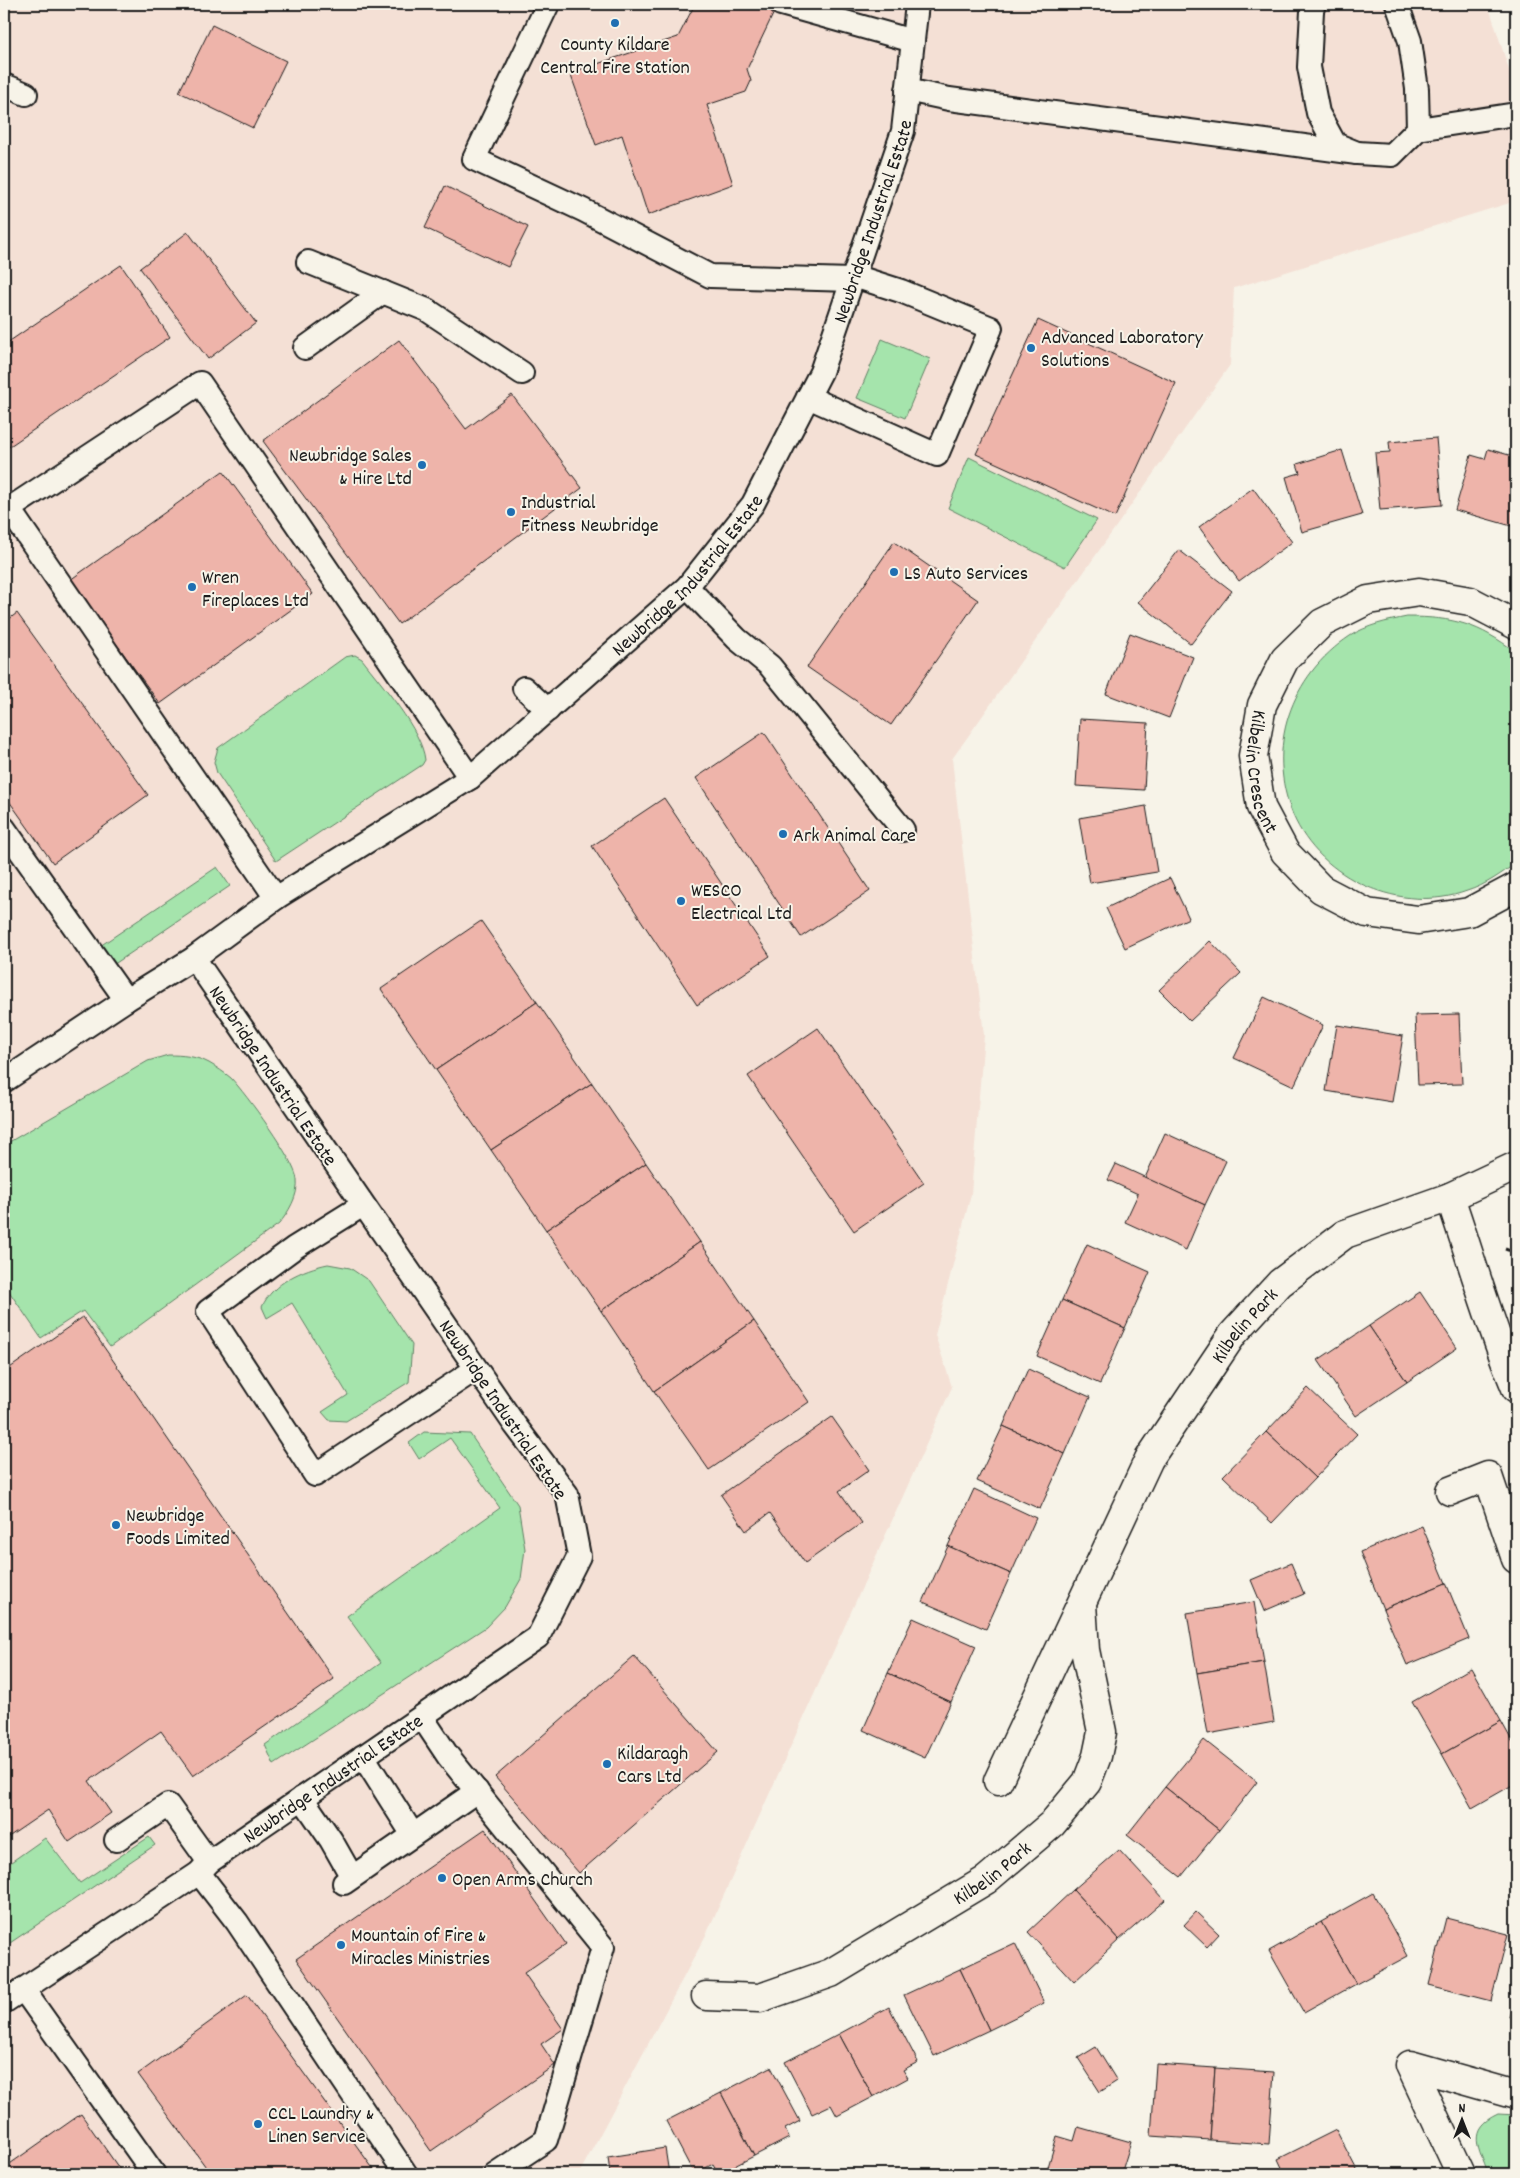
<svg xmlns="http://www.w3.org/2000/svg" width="1520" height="2178" viewBox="0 0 1520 2178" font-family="Dekko,sans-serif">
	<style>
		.built { fill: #f4e0d5 }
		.green { fill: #a5e4ac; stroke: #608064 }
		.building { fill: #eeb4aa; stroke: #1c1c1c }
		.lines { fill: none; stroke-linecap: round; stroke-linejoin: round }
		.service-casing { stroke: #1c1c1c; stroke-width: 26 }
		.minor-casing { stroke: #1c1c1c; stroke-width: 31 }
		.path { stroke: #1c1c1c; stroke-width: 3; stroke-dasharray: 5 4; stroke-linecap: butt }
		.service { stroke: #f7f3e8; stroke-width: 22 }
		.minor { stroke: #f7f3e8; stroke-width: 28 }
		.poi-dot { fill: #1f6fb2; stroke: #f7f3e8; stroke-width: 2 }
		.labels { text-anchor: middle; stroke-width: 4; stroke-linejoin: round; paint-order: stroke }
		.poi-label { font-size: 20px; fill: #1c1c1c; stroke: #f7f3e8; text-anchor: start }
		.street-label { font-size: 20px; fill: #1c1c1c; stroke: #f7f3e8 }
	</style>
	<rect width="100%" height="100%" fill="#f7f3e8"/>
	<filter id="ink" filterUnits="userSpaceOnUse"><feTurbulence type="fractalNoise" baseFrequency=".02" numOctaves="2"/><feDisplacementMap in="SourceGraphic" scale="10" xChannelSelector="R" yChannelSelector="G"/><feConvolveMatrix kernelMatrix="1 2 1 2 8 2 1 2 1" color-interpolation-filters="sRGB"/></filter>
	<g filter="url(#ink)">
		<path class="built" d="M 4,4 L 1488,4 L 1516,92 L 1516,201 L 1234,288 L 1230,365 L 952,759 L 984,1035 L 971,1194 L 935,1335 L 952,1387 L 706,1935 L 579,2174 L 4,2174 Z"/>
		<g class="green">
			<path d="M 882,339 L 930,359 L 905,418 L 857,398 Z"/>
			<path d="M 969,457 L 1097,520 L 1065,567 L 948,508 Z"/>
			<path d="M 1407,617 C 1454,617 1478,624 1516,652 L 1516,863 C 1501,874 1486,885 1467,891 C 1402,915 1320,879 1293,815 C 1265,748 1291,675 1350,636 C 1367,625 1387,621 1407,617 Z"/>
			<path d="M 355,655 L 362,659 C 381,684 422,730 425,760 L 422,765 L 276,861 L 217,773 L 214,762 L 218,748 L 345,657 Z"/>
			<path d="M 217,867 L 230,886 L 113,965 L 100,946 Z"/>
			<path d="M 168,1055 C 182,1055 196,1056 209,1063 C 216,1067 225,1073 231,1078 C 245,1093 296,1161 297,1180 C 299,1195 288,1213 279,1224 L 110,1347 L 83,1311 L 41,1338 L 4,1284 L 4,1145 L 148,1061 Z"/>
			<path d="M 328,1264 L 350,1268 L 369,1281 L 412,1345 L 409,1382 L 346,1421 L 329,1420 L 322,1412 L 348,1395 L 292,1303 L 267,1318 L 262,1307 C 272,1283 303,1269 328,1264 Z"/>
			<path d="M 424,1432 L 470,1434 L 518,1505 L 525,1549 L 521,1579 L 505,1607 L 486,1627 L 274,1765 L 265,1745 L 381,1663 L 347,1616 L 500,1508 L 450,1438 L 419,1459 L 409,1443 Z"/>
			<path d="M 149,1837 L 155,1845 L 4,1947 L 4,1867 L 45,1838 L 80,1883 Z"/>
			<path d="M 1498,2114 L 1516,2115 L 1516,2174 L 1488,2174 C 1479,2147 1465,2129 1498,2114 Z"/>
		</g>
		<g class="building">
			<path d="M 695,4 L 778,4 L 747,69 L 751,81 L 746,92 L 707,105 L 733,184 L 648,215 L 622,135 L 596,145 L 570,73 L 678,37 Z"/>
			<path d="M 212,25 L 286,61 L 253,128 L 179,92 Z"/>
			<path d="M 445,186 L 528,227 L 508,267 L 425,228 Z"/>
			<path d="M 188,232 L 256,323 L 208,359 L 140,268 Z"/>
			<path d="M 121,265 L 170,337 L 4,450 L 4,345 Z"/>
			<path d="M 1038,320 L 1176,383 L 1115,517 L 976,454 Z"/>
			<path d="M 399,340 L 466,429 L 512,395 L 582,488 L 399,624 L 263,441 Z"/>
			<path d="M 1436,438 L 1442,505 L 1380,510 L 1375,453 L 1390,452 L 1389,442 Z"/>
			<path d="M 1488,449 L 1516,457 L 1515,527 L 1455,510 L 1471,455 L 1485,459 Z"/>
			<path d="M 1342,450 L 1362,515 L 1302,532 L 1286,477 L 1300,473 L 1297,464 Z"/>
			<path d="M 223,471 L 313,594 L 160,704 L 70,580 Z"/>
			<path d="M 1253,488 L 1292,542 L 1239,581 L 1199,527 Z"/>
			<path d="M 894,542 L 978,600 L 891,725 L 807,667 Z"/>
			<path d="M 1179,550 L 1232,591 L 1191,644 L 1138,602 Z"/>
			<path d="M 17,613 L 148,795 L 53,863 L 4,794 L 4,623 Z"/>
			<path d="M 1130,633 L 1193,657 L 1169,718 L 1106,694 Z"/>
			<path d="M 1080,719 L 1148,723 L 1144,790 L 1076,786 Z"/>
			<path d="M 764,732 L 870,891 L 801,937 L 696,778 Z"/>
			<path d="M 664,798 L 770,956 L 697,1005 L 592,846 Z"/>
			<path d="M 1146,806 L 1157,872 L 1090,883 L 1079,818 Z"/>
			<path d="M 1170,878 L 1189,918 L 1125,948 L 1106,908 Z"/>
			<path d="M 481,921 L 537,1002 L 436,1070 L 381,989 Z"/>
			<path d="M 1210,941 L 1241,973 L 1190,1021 L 1159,990 Z"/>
			<path d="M 1264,997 L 1323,1025 L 1294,1086 L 1234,1058 Z"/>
			<path d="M 537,1002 L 592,1083 L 491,1150 L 436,1070 Z"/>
			<path d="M 1459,1014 L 1462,1084 L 1418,1085 L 1415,1015 Z"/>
			<path d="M 1337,1025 L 1403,1036 L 1392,1102 L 1326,1091 Z"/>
			<path d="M 818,1028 L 924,1183 L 854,1231 L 748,1076 Z"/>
			<path d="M 592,1083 L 646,1163 L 546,1230 L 491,1150 Z"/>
			<path d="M 1165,1133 L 1226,1161 L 1205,1205 L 1145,1178 Z"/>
			<path d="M 646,1163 L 700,1242 L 601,1311 L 546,1230 Z"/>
			<path d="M 1116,1164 L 1205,1205 L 1186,1250 L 1125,1222 L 1138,1194 L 1108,1180 Z"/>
			<path d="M 700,1242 L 754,1321 L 654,1391 L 601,1311 Z"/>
			<path d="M 1087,1244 L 1150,1272 L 1125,1328 L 1062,1300 Z"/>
			<path d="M 1420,1292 L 1457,1348 L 1407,1382 L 1369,1326 Z"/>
			<path d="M 1062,1300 L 1125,1328 L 1100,1384 L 1037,1356 Z"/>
			<path d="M 83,1317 L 334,1679 L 193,1776 L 161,1731 L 89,1781 L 111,1813 L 69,1842 L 48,1810 L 4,1840 L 4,1372 Z"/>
			<path d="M 754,1321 L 809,1402 L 709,1470 L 654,1391 Z"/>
			<path d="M 1369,1326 L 1407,1382 L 1356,1416 L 1318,1360 Z"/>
			<path d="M 1028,1369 L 1090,1397 L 1065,1454 L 1003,1426 Z"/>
			<path d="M 1308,1388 L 1357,1434 L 1315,1478 L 1266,1432 Z"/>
			<path d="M 832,1417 L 869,1470 L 839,1491 L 862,1523 L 805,1563 L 770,1513 L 746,1531 L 721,1495 Z"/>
			<path d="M 1003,1426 L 1065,1454 L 1040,1509 L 977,1481 Z"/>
			<path d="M 1266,1432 L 1315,1478 L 1272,1523 L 1223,1476 Z"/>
			<path d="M 974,1489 L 1036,1518 L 1011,1574 L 948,1546 Z"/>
			<path d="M 1422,1526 L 1446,1583 L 1383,1609 L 1360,1552 Z"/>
			<path d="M 948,1546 L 1011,1574 L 986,1629 L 923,1602 Z"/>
			<path d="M 1291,1563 L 1304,1594 L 1264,1611 L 1251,1580 Z"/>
			<path d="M 1446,1583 L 1469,1639 L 1407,1665 L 1383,1609 Z"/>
			<path d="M 1254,1602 L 1264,1662 L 1197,1673 L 1187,1613 Z"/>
			<path d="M 913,1618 L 976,1646 L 951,1702 L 888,1673 Z"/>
			<path d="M 634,1656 L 718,1752 L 579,1873 L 495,1777 Z"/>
			<path d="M 1264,1662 L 1274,1722 L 1208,1734 L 1197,1673 Z"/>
			<path d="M 1471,1668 L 1501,1721 L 1442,1754 L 1412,1702 Z"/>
			<path d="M 888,1673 L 951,1702 L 925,1758 L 863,1730 Z"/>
			<path d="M 1501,1721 L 1516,1748 L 1516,1783 L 1472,1808 L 1442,1754 Z"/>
			<path d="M 1204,1740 L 1257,1782 L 1219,1830 L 1165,1787 Z"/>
			<path d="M 1165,1787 L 1219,1830 L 1181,1877 L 1127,1835 Z"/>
			<path d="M 485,1829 L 566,1944 L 524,1973 L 563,2029 L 541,2044 L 555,2065 L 431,2151 L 296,1959 Z"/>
			<path d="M 1119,1850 L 1165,1900 L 1119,1940 L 1073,1890 Z"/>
			<path d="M 1073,1890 L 1119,1940 L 1074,1982 L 1028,1932 Z"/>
			<path d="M 1373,1893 L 1408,1956 L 1356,1984 L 1321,1922 Z"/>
			<path d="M 1196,1912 L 1219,1934 L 1207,1947 L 1184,1925 Z"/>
			<path d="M 1446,1918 L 1508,1934 L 1491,2001 L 1429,1985 Z"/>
			<path d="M 1321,1922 L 1356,1984 L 1304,2013 L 1269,1951 Z"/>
			<path d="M 1015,1943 L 1044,2003 L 989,2030 L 960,1969 Z"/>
			<path d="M 960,1969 L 989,2030 L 934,2056 L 904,1995 Z"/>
			<path d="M 1516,1994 L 1516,2019 L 1509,2017 Z"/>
			<path d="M 247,1995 L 377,2174 L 211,2174 L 138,2074 Z"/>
			<path d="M 889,2007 L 918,2062 L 903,2070 L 908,2078 L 873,2097 L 839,2034 Z"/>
			<path d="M 839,2034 L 873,2097 L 837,2116 L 831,2105 L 812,2114 L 785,2062 Z"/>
			<path d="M 1096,2047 L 1117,2081 L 1100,2092 L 1078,2058 Z"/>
			<path d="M 1156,2064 L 1215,2068 L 1210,2140 L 1151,2136 Z"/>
			<path d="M 771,2067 L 800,2121 L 785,2129 L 789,2138 L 754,2156 L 721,2093 Z"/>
			<path d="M 1215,2068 L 1274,2072 L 1269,2144 L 1210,2140 Z"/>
			<path d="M 721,2093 L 754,2156 L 719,2174 L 713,2164 L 694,2174 L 666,2121 Z"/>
			<path d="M 81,2114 L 123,2174 L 6,2174 L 4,2168 Z"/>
			<path d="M 1078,2127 L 1131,2142 L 1121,2174 L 1046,2174 L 1057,2136 L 1074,2141 Z"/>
			<path d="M 1336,2130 L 1359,2174 L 1285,2174 L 1278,2159 Z"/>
			<path d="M 665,2148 L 669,2174 L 610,2174 L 608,2157 Z"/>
		</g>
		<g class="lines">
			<g class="service-casing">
				<g id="service">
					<path d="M 548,4 L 474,159 L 583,210 L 710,276 L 852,280"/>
					<path d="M 781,4 L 913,41"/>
					<path d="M 1314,4 L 1312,11 L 1309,67 L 1318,113 L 1335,144 L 1357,153 L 1392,155 L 1418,129 L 1417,89 L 1410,41 L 1397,4"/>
					<path d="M 4,85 L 26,94"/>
					<path d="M 907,90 L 949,99 L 1357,153"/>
					<path d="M 1418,129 L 1516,114"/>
					<path d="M 308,262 L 427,310 L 522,373"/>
					<path d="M 305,348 L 383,292"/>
					<path d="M 808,397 L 937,455 L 991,328 L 901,291 L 854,276"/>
					<path d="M 687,587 L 737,639 L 770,666 L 903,830"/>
					<path d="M 524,688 L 548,710"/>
					<path d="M 4,828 L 126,1000"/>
					<path d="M 276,898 L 9,509 L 200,383 L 470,778"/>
					<path id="s1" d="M 4,1081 L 126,1000 L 194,958 L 276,898 L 470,778 L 687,587 L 753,504 L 821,372 L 903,131 L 917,4"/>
					<path d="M 363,1205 L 294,1248 L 208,1311 L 315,1475 L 476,1369"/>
					<path d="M 422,1717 L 448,1756 L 603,1947 L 546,2140 L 495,2174"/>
					<path d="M 363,1756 L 413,1835"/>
					<path d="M 302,1798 L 331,1840 L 352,1877"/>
					<path d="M 116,1840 L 168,1805 L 209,1862"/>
					<path d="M 199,1873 L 237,1922 L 406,2174"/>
					<path d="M 344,1883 L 477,1791"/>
					<path d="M 23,1989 L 154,2174"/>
					<path id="s2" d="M 4,2002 L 199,1873 L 209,1862 L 538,1637 L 579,1556 L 567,1494 L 515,1425 L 194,958"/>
				</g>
			</g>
			<g class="minor-casing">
				<g id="minor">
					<path id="s3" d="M 1516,625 L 1470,601 L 1419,592 L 1368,600 L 1322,623 L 1285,659 L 1262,705 L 1253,756 L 1261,807 L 1285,852 L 1321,889 L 1367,913 L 1418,920 L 1469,912 L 1516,887"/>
					<path d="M 1450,1197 C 1472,1261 1490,1326 1516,1388"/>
					<path d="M 1450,1491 L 1488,1476 L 1516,1559"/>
					<path id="s4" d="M 998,1781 L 1149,1459 L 1233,1334 L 1280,1283 L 1345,1234 L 1450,1197 L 1516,1166"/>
					<path id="s5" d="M 706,1996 L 760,1998 L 831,1973 L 986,1880 L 1052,1824 L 1087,1782 L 1097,1756 L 1102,1732 L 1085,1650 L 1082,1604"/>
					<path d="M 1461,2174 L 1410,2065 L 1516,2095"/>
				</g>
			</g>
			<path class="path" d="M 1505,1249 L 1516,1253"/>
			<use href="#service" class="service"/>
			<use href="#minor" class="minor"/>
		</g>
	</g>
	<g class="poi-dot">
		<circle cx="615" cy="23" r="5"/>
		<circle cx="1031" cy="348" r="5"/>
		<circle cx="422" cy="465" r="5"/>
		<circle cx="511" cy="512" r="5"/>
		<circle cx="894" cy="572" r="5"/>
		<circle cx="192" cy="587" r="5"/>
		<circle cx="783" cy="834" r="5"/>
		<circle cx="681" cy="901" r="5"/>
		<circle cx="116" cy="1525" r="5"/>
		<circle cx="607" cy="1764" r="5"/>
		<circle cx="442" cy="1878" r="5"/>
		<circle cx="341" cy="1945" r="5"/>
		<circle cx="258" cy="2124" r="5"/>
	</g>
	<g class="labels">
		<g class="poi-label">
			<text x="615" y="50" text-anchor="middle">County Kildare<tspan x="615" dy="23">Central Fire Station</tspan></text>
			<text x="1041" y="343">Advanced Laboratory<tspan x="1041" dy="23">Solutions</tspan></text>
			<text x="412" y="461" text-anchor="end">Newbridge Sales<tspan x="412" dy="23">&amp; Hire Ltd</tspan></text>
			<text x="521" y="508">Industrial<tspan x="521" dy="23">Fitness Newbridge</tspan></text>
			<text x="904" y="579">LS Auto Services</text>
			<text x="202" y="583">Wren<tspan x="202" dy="23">Fireplaces Ltd</tspan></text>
			<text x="793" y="841">Ark Animal Care</text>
			<text x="691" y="896">WESCO<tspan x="691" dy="23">Electrical Ltd</tspan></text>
			<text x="126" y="1521">Newbridge<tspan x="126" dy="23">Foods Limited</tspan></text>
			<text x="617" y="1759">Kildaragh<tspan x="617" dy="23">Cars Ltd</tspan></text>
			<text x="452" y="1885">Open Arms Church</text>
			<text x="351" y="1941">Mountain of Fire &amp;<tspan x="351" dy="23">Miracles Ministries</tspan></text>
			<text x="268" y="2119">CCL Laundry &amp;<tspan x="268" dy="23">Linen Service</tspan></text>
		</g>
		<g class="street-label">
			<text dy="7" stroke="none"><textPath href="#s1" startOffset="1259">Newbridge Industrial Estate</textPath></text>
			<text dy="7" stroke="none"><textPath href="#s1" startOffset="854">Newbridge Industrial Estate</textPath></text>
			<text dy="7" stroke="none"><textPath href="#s3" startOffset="378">Kilbelin Crescent</textPath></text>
			<text transform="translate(274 1075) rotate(56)" y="7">Newbridge Industrial Estate</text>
			<text dy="7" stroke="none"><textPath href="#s4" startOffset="520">Kilbelin Park</textPath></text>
			<text transform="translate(504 1409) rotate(56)" y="7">Newbridge Industrial Estate</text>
			<text dy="7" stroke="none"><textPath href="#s2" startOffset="398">Newbridge Industrial Estate</textPath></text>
			<text dy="7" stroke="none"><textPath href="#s5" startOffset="319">Kilbelin Park</textPath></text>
		</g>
	</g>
	<rect width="1520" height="2178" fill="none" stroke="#f7f3e8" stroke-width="20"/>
	<rect x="10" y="10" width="1500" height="2158" fill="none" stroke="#1c1c1c" stroke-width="2" filter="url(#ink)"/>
	<g transform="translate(1462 2120)" stroke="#f7f3e8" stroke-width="4" paint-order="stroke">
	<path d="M0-4L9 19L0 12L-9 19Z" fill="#1c1c1c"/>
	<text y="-8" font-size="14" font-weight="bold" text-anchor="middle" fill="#1c1c1c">N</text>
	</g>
</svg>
